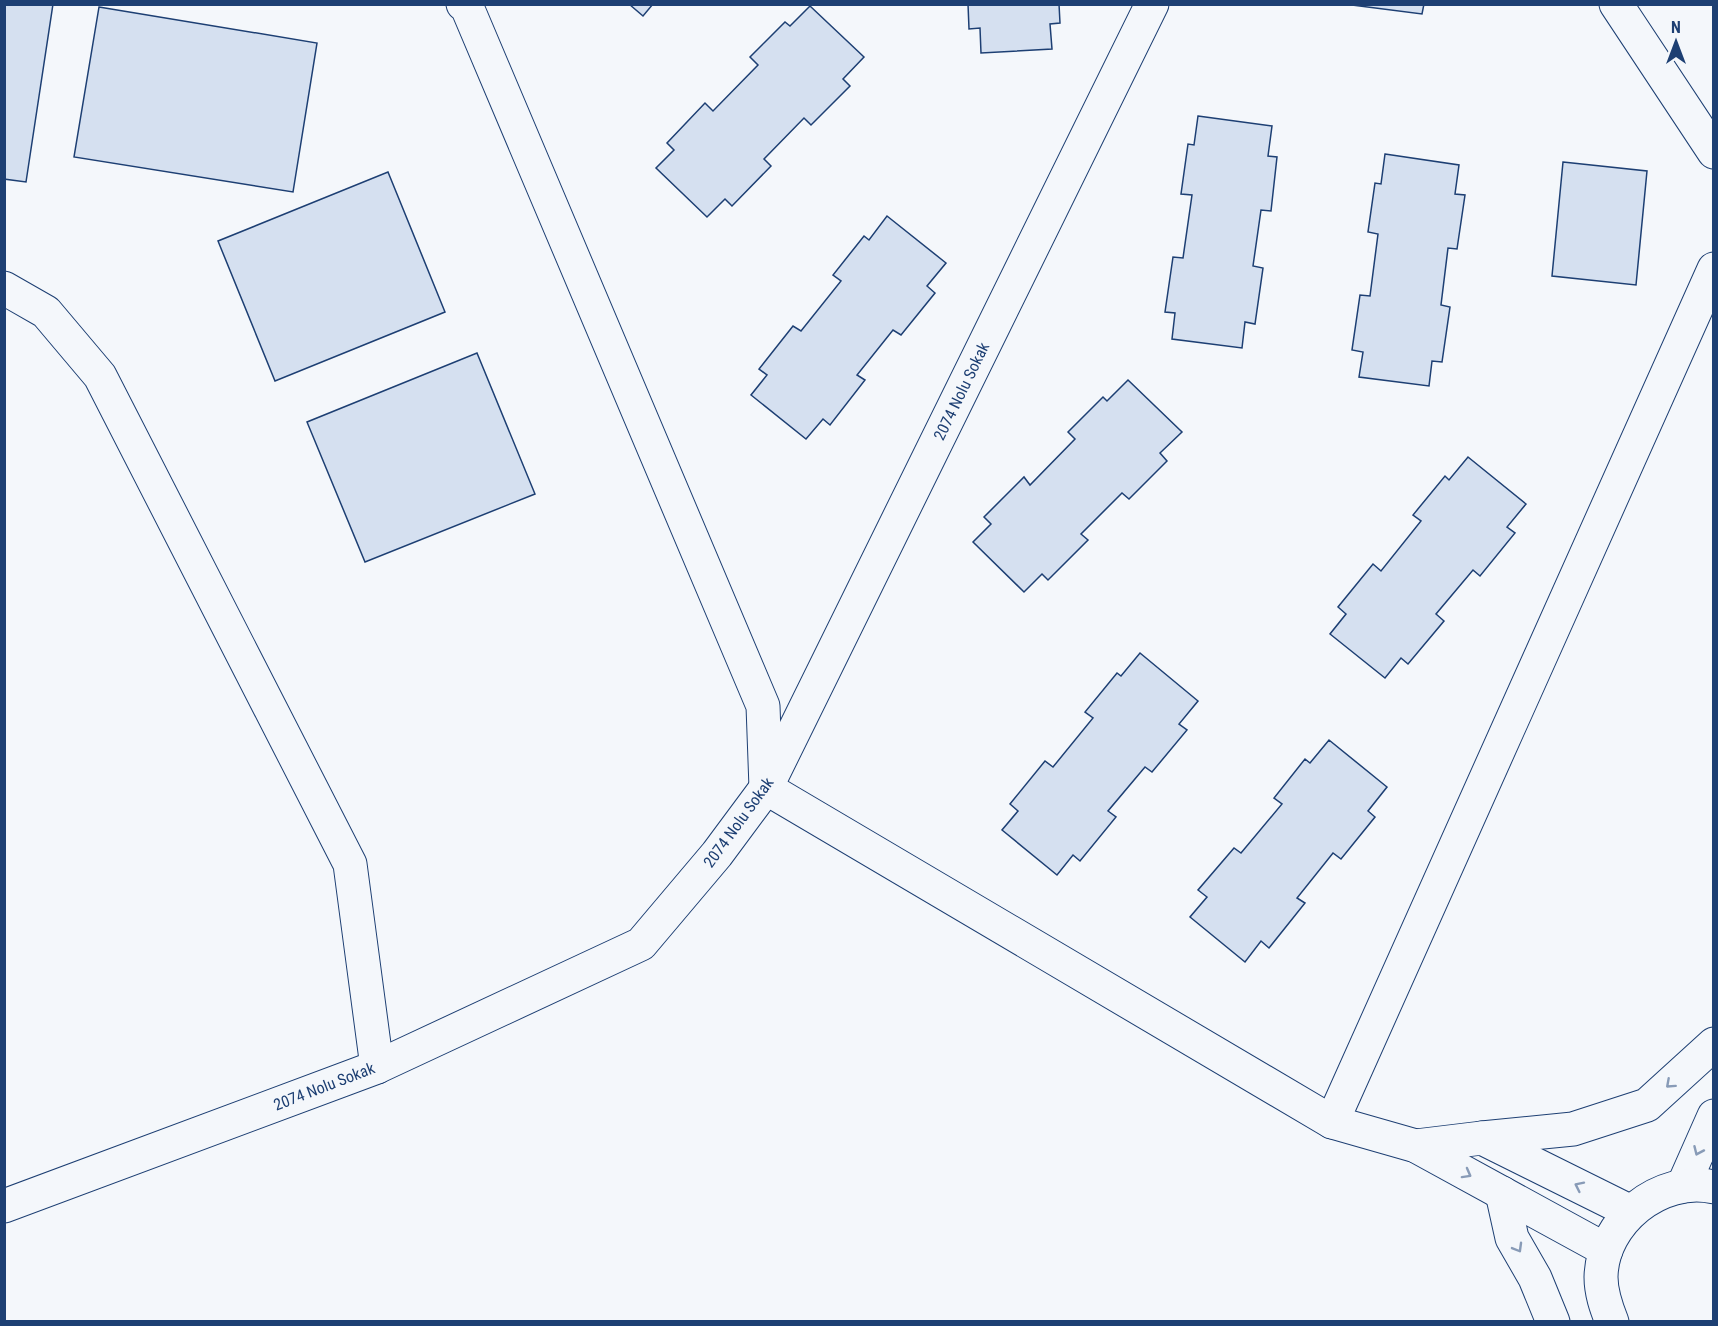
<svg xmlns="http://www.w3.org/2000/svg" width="1718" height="1326" viewBox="0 0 1718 1326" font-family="'Roboto Condensed',sans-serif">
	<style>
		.building { fill: #d5e0f0; stroke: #1d3f73; stroke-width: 1.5 }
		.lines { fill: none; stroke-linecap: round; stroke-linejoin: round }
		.street-casing { stroke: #1d3f73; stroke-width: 35 }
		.secondary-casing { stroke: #1d3f73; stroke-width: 35 }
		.street { stroke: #f4f7fb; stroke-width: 33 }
		.secondary { stroke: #f4f7fb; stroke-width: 33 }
		.oneway { stroke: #889bb7 }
		.labels { text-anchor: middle; stroke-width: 4.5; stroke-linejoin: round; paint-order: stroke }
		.street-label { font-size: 16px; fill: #1d3f73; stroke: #f4f7fb }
	</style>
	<rect width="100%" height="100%" fill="#f4f7fb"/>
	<g class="building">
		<path d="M 4,4 L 53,4 L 26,182 L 4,179 Z"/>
		<path d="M 629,4 L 653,4 L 643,16 Z"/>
		<path d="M 968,4 L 1059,4 L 1060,23 L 1050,24 L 1052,49 L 981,53 L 980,28 L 969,29 Z"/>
		<path d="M 1344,4 L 1424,4 L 1422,14 Z"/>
		<path d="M 810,6 L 864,57 L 843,79 L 850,86 L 811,125 L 804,118 L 764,159 L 771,166 L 732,206 L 725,199 L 707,217 L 656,168 L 674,150 L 667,143 L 705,103 L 713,111 L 758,65 L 750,57 L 785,22 L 790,26 Z"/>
		<path d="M 99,7 L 317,43 L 293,192 L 74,157 Z"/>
		<path d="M 1198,116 L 1272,126 L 1268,156 L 1277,157 L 1271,211 L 1261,210 L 1253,266 L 1263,268 L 1255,324 L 1245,322 L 1242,348 L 1172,339 L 1175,313 L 1165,312 L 1173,257 L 1183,258 L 1192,195 L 1181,194 L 1188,144 L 1194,145 Z"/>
		<path d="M 1385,154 L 1459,165 L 1455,194 L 1465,195 L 1457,249 L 1448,248 L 1441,305 L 1450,307 L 1442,362 L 1432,361 L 1429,386 L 1359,377 L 1363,352 L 1352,350 L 1360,295 L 1370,296 L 1378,234 L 1368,232 L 1375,183 L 1381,184 Z"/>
		<path d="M 1563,162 L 1647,171 L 1636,285 L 1552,276 Z"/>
		<path d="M 388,172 L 445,312 L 275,381 L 218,241 Z"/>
		<path d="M 887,216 L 946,263 L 927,286 L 935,293 L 901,335 L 893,330 L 857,375 L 865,380 L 830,425 L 823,419 L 806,439 L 751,395 L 767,375 L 759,369 L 793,326 L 801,331 L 841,281 L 833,275 L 864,236 L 869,240 Z"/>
		<path d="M 477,353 L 535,494 L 365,562 L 307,422 Z"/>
		<path d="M 1128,380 L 1182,432 L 1160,453 L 1167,461 L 1129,499 L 1122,493 L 1081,534 L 1088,540 L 1048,580 L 1042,574 L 1024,592 L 973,542 L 991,524 L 984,517 L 1024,477 L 1030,485 L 1075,439 L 1068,432 L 1103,397 L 1107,401 Z"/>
		<path d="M 1468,457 L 1526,504 L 1507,527 L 1515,533 L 1480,576 L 1473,570 L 1436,614 L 1444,621 L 1408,664 L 1401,658 L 1385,678 L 1330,634 L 1346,614 L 1338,607 L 1373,564 L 1381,571 L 1421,521 L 1413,515 L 1445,476 L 1449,480 Z"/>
		<path d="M 1140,653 L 1198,701 L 1179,724 L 1187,730 L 1152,772 L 1145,767 L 1108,811 L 1116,817 L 1080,861 L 1073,855 L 1057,875 L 1002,830 L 1018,811 L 1010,804 L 1045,761 L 1053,767 L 1093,718 L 1085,712 L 1117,673 L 1121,676 Z"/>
		<path d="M 1329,740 L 1387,787 L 1368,811 L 1375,817 L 1341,859 L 1333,853 L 1297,898 L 1305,903 L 1269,948 L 1261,941 L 1245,962 L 1190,917 L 1207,897 L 1198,890 L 1234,848 L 1241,853 L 1282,804 L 1274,798 L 1305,759 L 1310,763 Z"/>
	</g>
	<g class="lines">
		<g class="street-casing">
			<g id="street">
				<path d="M 463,4 L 467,7 L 763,706 L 766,788 L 1332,1122 L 1416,1146 L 1606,1250"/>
				<path d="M 1616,4 L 1714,152"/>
				<path d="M 4,288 L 46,312 L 100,376 L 350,864 L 377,1067"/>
				<path d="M 1332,1122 L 1714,269"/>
				<path d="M 1416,1146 L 1482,1138 L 1631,1212"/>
				<path d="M 4,1206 L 377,1067 L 641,944 L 717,854 L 766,788 L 1152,4"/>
			</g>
		</g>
		<g class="secondary-casing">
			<g id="secondary">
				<path d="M 1482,1138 L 1573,1129 L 1647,1105 L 1714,1044"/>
				<path d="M 1683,1186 L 1714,1116"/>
				<path d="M 1502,1193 L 1512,1238 L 1535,1278 L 1553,1322"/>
				<path d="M 1612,1322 C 1606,1307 1601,1293 1601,1277 C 1602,1222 1660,1175 1714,1187"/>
			</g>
		</g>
		<use href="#street" class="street"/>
		<use href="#secondary" class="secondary"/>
	</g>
	<defs><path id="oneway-chevron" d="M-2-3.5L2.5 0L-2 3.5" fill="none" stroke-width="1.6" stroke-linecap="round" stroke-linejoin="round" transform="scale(1.5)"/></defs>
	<g class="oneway">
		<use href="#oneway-chevron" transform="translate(1670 1084) rotate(138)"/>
		<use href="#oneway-chevron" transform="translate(1698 1151) rotate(114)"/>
		<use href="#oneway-chevron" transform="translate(1467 1174) rotate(29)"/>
		<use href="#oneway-chevron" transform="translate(1579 1186) rotate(-154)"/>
		<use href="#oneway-chevron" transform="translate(1518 1248) rotate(60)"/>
	</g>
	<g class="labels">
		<g class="street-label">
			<text transform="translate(961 391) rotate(-64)" y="6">2074 Nolu Sokak</text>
			<text transform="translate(738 822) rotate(-54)" y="6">2074 Nolu Sokak</text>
			<text transform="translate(324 1086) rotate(-21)" y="6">2074 Nolu Sokak</text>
		</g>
	</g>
	<rect width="1718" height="1326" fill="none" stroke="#1d3f73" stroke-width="12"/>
	<g transform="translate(1676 42)" stroke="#f4f7fb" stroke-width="4.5" paint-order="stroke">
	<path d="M0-4.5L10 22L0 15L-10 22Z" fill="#1d3f73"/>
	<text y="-9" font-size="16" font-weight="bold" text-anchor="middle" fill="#1d3f73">N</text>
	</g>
</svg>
